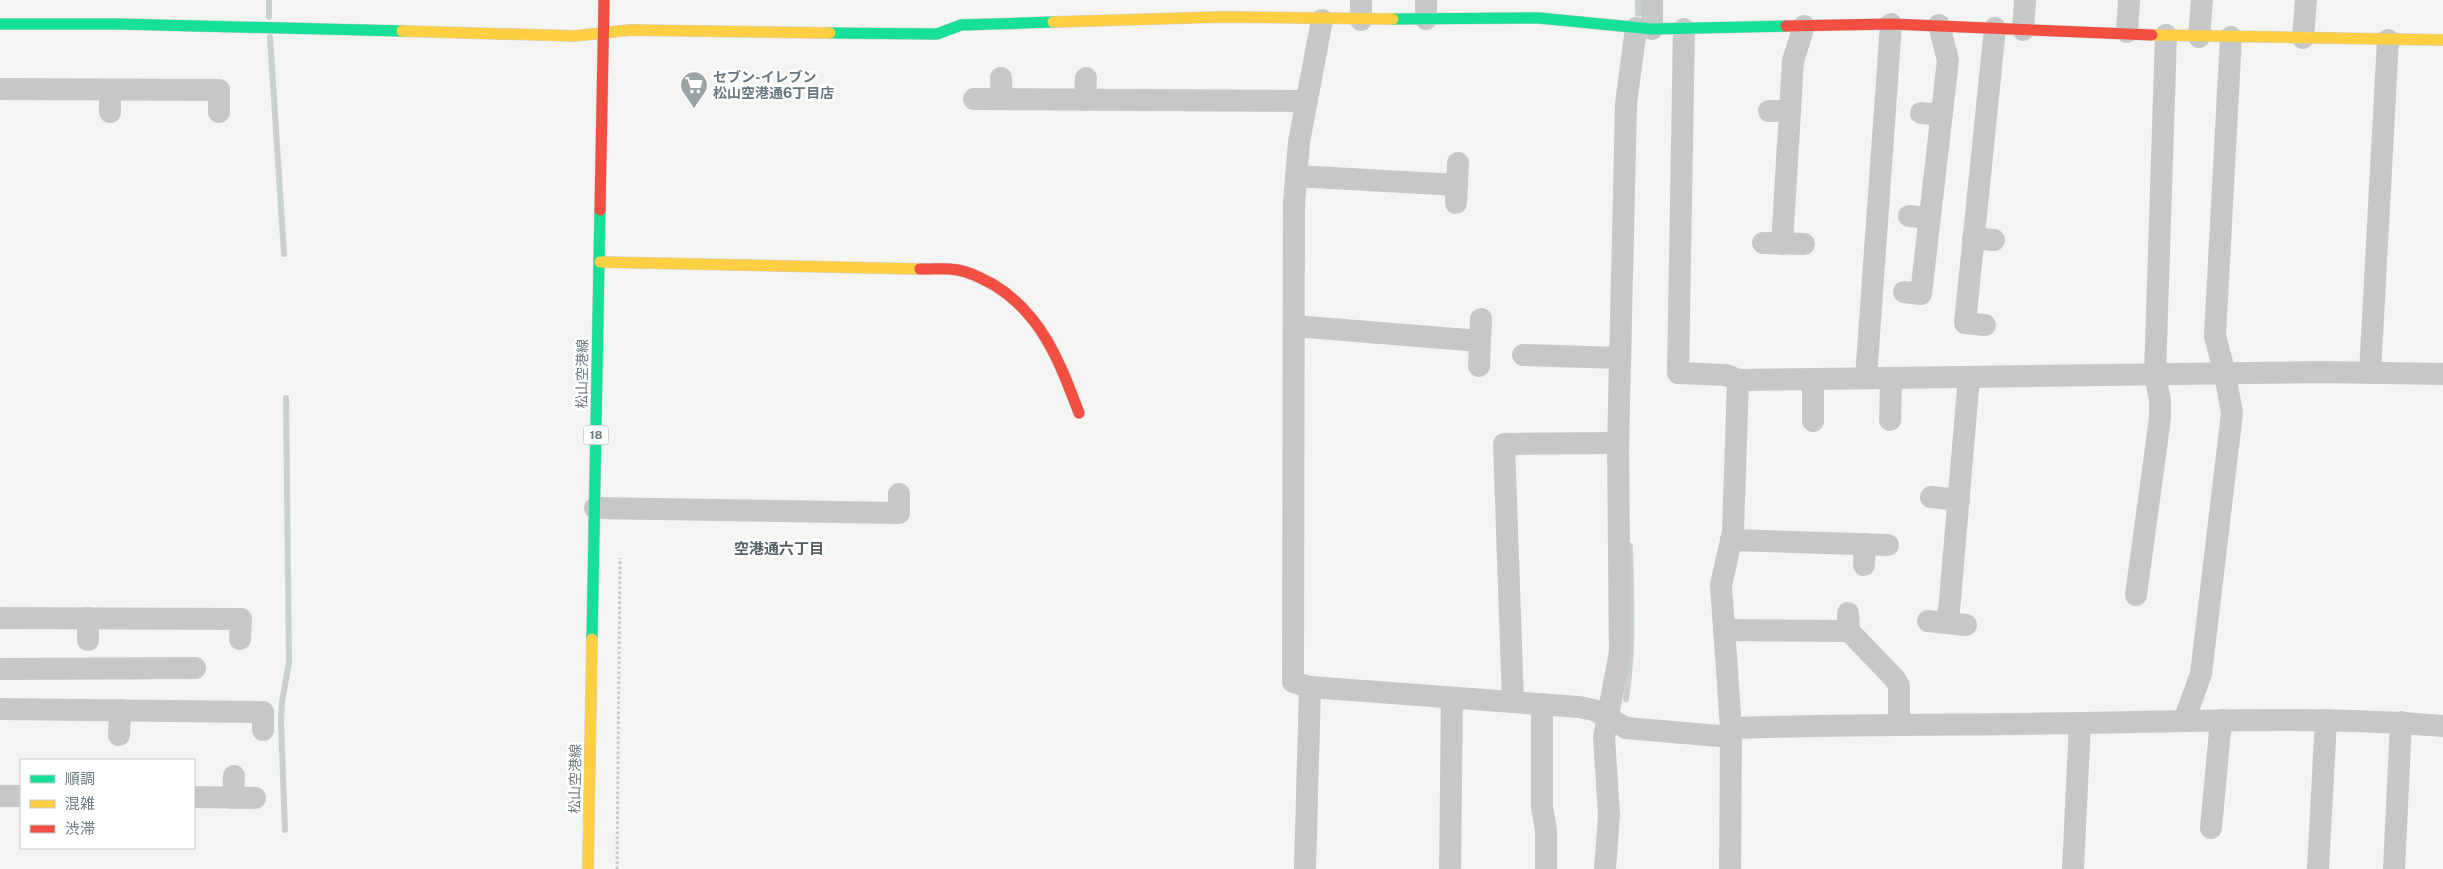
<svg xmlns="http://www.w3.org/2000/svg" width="2443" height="869" viewBox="0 0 2443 869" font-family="'Public Sans','Noto Sans JP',sans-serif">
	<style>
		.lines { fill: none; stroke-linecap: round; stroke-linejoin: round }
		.stream { stroke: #c8d0d1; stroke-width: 6 }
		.fast-casing { stroke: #d0d0d0; stroke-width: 12 }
		.slow-casing { stroke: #d0d0d0; stroke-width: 12 }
		.jam-casing { stroke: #d0d0d0; stroke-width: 12 }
		.path { stroke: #c4c5c6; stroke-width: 3; stroke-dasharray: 2.5 2.5; stroke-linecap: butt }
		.street { stroke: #c6c8c8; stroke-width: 22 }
		.fast { stroke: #16e098; stroke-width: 11 }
		.slow { stroke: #ffcf43; stroke-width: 11 }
		.jam { stroke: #f24e42; stroke-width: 11 }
		.labels { text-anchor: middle; stroke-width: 5; stroke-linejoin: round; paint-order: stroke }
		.shield { fill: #fff; stroke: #95a0a5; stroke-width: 1 }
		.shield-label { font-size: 12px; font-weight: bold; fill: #68777f }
		.poi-label { font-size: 14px; font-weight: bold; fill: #68777f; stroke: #fff; text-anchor: start }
		.street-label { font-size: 14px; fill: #68777f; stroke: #fff }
		.neighbourhood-label { font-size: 15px; font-weight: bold; fill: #545f65; stroke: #fff }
	</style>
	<rect width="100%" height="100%" fill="#f4f4f3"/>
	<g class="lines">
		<g class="stream">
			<path d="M 1638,14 L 1638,0"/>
			<path d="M 269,17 L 269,0"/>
			<path d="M 270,37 L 284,254"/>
			<path d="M 1626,699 C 1634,648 1631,597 1630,546"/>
			<path d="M 285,830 L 281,722 L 282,702 L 289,662 L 286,398"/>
		</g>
		<g class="fast-casing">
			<g id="fast">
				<path d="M 1393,19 L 1539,18 L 1652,29 L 1786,26"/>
				<path d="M 0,24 L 118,24 L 402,31"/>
				<path d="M 830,33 L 937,34 L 961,25 L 1053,22"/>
				<path d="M 592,639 L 600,210"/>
			</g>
		</g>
		<g class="slow-casing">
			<g id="slow">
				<path d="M 1053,22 L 1220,17 L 1393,19"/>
				<path d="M 402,31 L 574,36 L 630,30 L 830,33"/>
				<path d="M 2152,35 L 2443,40"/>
				<path d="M 600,262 L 920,269"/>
				<path d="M 588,869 L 592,639"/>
			</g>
		</g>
		<g class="jam-casing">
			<g id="jam">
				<path d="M 1786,26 L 1891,24 L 2152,35"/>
				<path d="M 600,210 L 604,0"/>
				<path d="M 920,269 C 932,269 946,268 958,270 C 971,272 983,279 994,285 C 1042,314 1060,363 1079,413"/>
			</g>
		</g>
		<path class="path" d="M 617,869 L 620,558"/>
		<g class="street">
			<path d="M 1426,0 L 1426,19"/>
			<path d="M 1322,20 L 1299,142 L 1294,204 L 1293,682 L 1310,687 L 1579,707 L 1594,710 L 1626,728 L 1731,737"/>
			<path d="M 1361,20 L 1361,0"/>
			<path d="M 1652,29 L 1652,0"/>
			<path d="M 1684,29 L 1678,373 L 1726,375 L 1738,380"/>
			<path d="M 2023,30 L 2025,0"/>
			<path d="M 2127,32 L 2129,0"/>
			<path d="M 2199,37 L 2202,0"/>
			<path d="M 2303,38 L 2306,0"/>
			<path d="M 1001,78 L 1002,99"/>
			<path d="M 0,89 L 219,90 L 219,112"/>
			<path d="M 974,99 L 1307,101"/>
			<path d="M 1085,100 L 1086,78"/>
			<path d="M 1769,111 L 1790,111"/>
			<path d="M 110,112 L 110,90"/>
			<path d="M 1921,113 L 1942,115"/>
			<path d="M 1296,176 L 1457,185"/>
			<path d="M 1456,203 L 1458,163"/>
			<path d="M 1909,216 L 1930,218"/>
			<path d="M 1973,238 L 1994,240"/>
			<path d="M 1763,243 L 1804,244"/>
			<path d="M 1782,244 L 1793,61 L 1804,26"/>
			<path d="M 1904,292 L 1921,294 L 1948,60 L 1939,25"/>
			<path d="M 1985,325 L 1965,323 L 1995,28"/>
			<path d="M 1294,326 L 1480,341"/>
			<path d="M 1523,355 L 1620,358"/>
			<path d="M 1479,366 L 1481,319"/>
			<path d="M 2370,373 L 2388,40"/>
			<path d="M 1866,378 L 1891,24"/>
			<path d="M 1890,420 L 1891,378"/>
			<path d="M 1813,421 L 1813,379"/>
			<path d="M 1931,497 L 1959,500"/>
			<path d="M 595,508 L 899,513 L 899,494"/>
			<path d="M 1731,540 L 1888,545"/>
			<path d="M 1864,565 L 1865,544"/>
			<path d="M 2136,595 L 2160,418 L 2160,400 L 2155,375 L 2166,35"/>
			<path d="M 0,618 L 241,619 L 240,639"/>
			<path d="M 1928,621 L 1966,625"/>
			<path d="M 1948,623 L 1969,377"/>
			<path d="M 1724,630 L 1849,631 L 1848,613"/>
			<path d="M 1849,631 L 1895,679 L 1899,686 L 1899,724"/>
			<path d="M 88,640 L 88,618"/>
			<path d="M 0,669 L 195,668"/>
			<path d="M 1513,702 L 1504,444 L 1618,443"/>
			<path d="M 1542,704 L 1542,807 L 1546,830 L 1546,869"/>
			<path d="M 0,709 L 263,712 L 263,730"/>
			<path d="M 2184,721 L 2201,674 L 2232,413 L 2225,374 L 2215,336 L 2231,37"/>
			<path d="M 1731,728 C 1848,724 1966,725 2083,723 C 2203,721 2323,716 2443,726"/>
			<path d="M 119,735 L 120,710"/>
			<path d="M 0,796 L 21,796"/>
			<path d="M 194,797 L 255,798"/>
			<path d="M 233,798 L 234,776"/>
			<path d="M 2211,828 L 2221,720"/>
			<path d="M 1305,869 L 1310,687"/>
			<path d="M 1450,869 L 1452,698"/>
			<path d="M 1605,869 L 1609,815 L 1604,737 L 1620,652 L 1618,449 L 1626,104 L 1636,28"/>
			<path d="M 1730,869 L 1731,728 L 1721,585 L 1733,532 L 1738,380 L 2322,372 L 2443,374"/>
			<path d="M 2073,869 L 2080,723"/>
			<path d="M 2318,869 L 2326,720"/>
			<path d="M 2394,869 L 2401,722"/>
		</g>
		<use href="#fast" class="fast"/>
		<use href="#slow" class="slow"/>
		<use href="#jam" class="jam"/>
	</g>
	<defs>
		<g id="supermarket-pin" transform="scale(1.4375)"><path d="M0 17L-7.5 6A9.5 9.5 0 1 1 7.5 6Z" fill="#99a3a8" stroke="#fff"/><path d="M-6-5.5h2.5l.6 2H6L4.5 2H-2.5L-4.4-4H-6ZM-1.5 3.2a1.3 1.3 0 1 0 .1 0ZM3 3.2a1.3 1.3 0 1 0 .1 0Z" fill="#fff"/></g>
	</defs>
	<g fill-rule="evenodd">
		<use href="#supermarket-pin" x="694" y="85"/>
	</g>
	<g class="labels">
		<rect class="shield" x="583.5" y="425.5" width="25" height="19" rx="4"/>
		<g class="shield-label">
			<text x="596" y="439">18</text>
		</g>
		<g class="poi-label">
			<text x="713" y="82">セブン-イレブン<tspan x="713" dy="16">松山空港通6丁目店</tspan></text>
		</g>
		<g class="street-label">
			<text transform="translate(582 374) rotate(-89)" y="5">松山空港線</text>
			<text transform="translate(575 779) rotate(-89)" y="5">松山空港線</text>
		</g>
		<g class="neighbourhood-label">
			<text x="779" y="554">空港通六丁目</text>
		</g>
	</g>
	<rect x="20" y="759" width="175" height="90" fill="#ffffff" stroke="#c3c9cc"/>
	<rect x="30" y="775" width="25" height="8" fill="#16e098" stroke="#c3c9cc"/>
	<text x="65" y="784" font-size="15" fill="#68777f">順調</text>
	<rect x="30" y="800" width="25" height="8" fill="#ffcf43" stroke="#c3c9cc"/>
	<text x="65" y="809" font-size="15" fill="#68777f">混雑</text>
	<rect x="30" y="825" width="25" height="8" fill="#f24e42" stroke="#c3c9cc"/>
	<text x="65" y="834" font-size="15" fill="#68777f">渋滞</text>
</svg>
